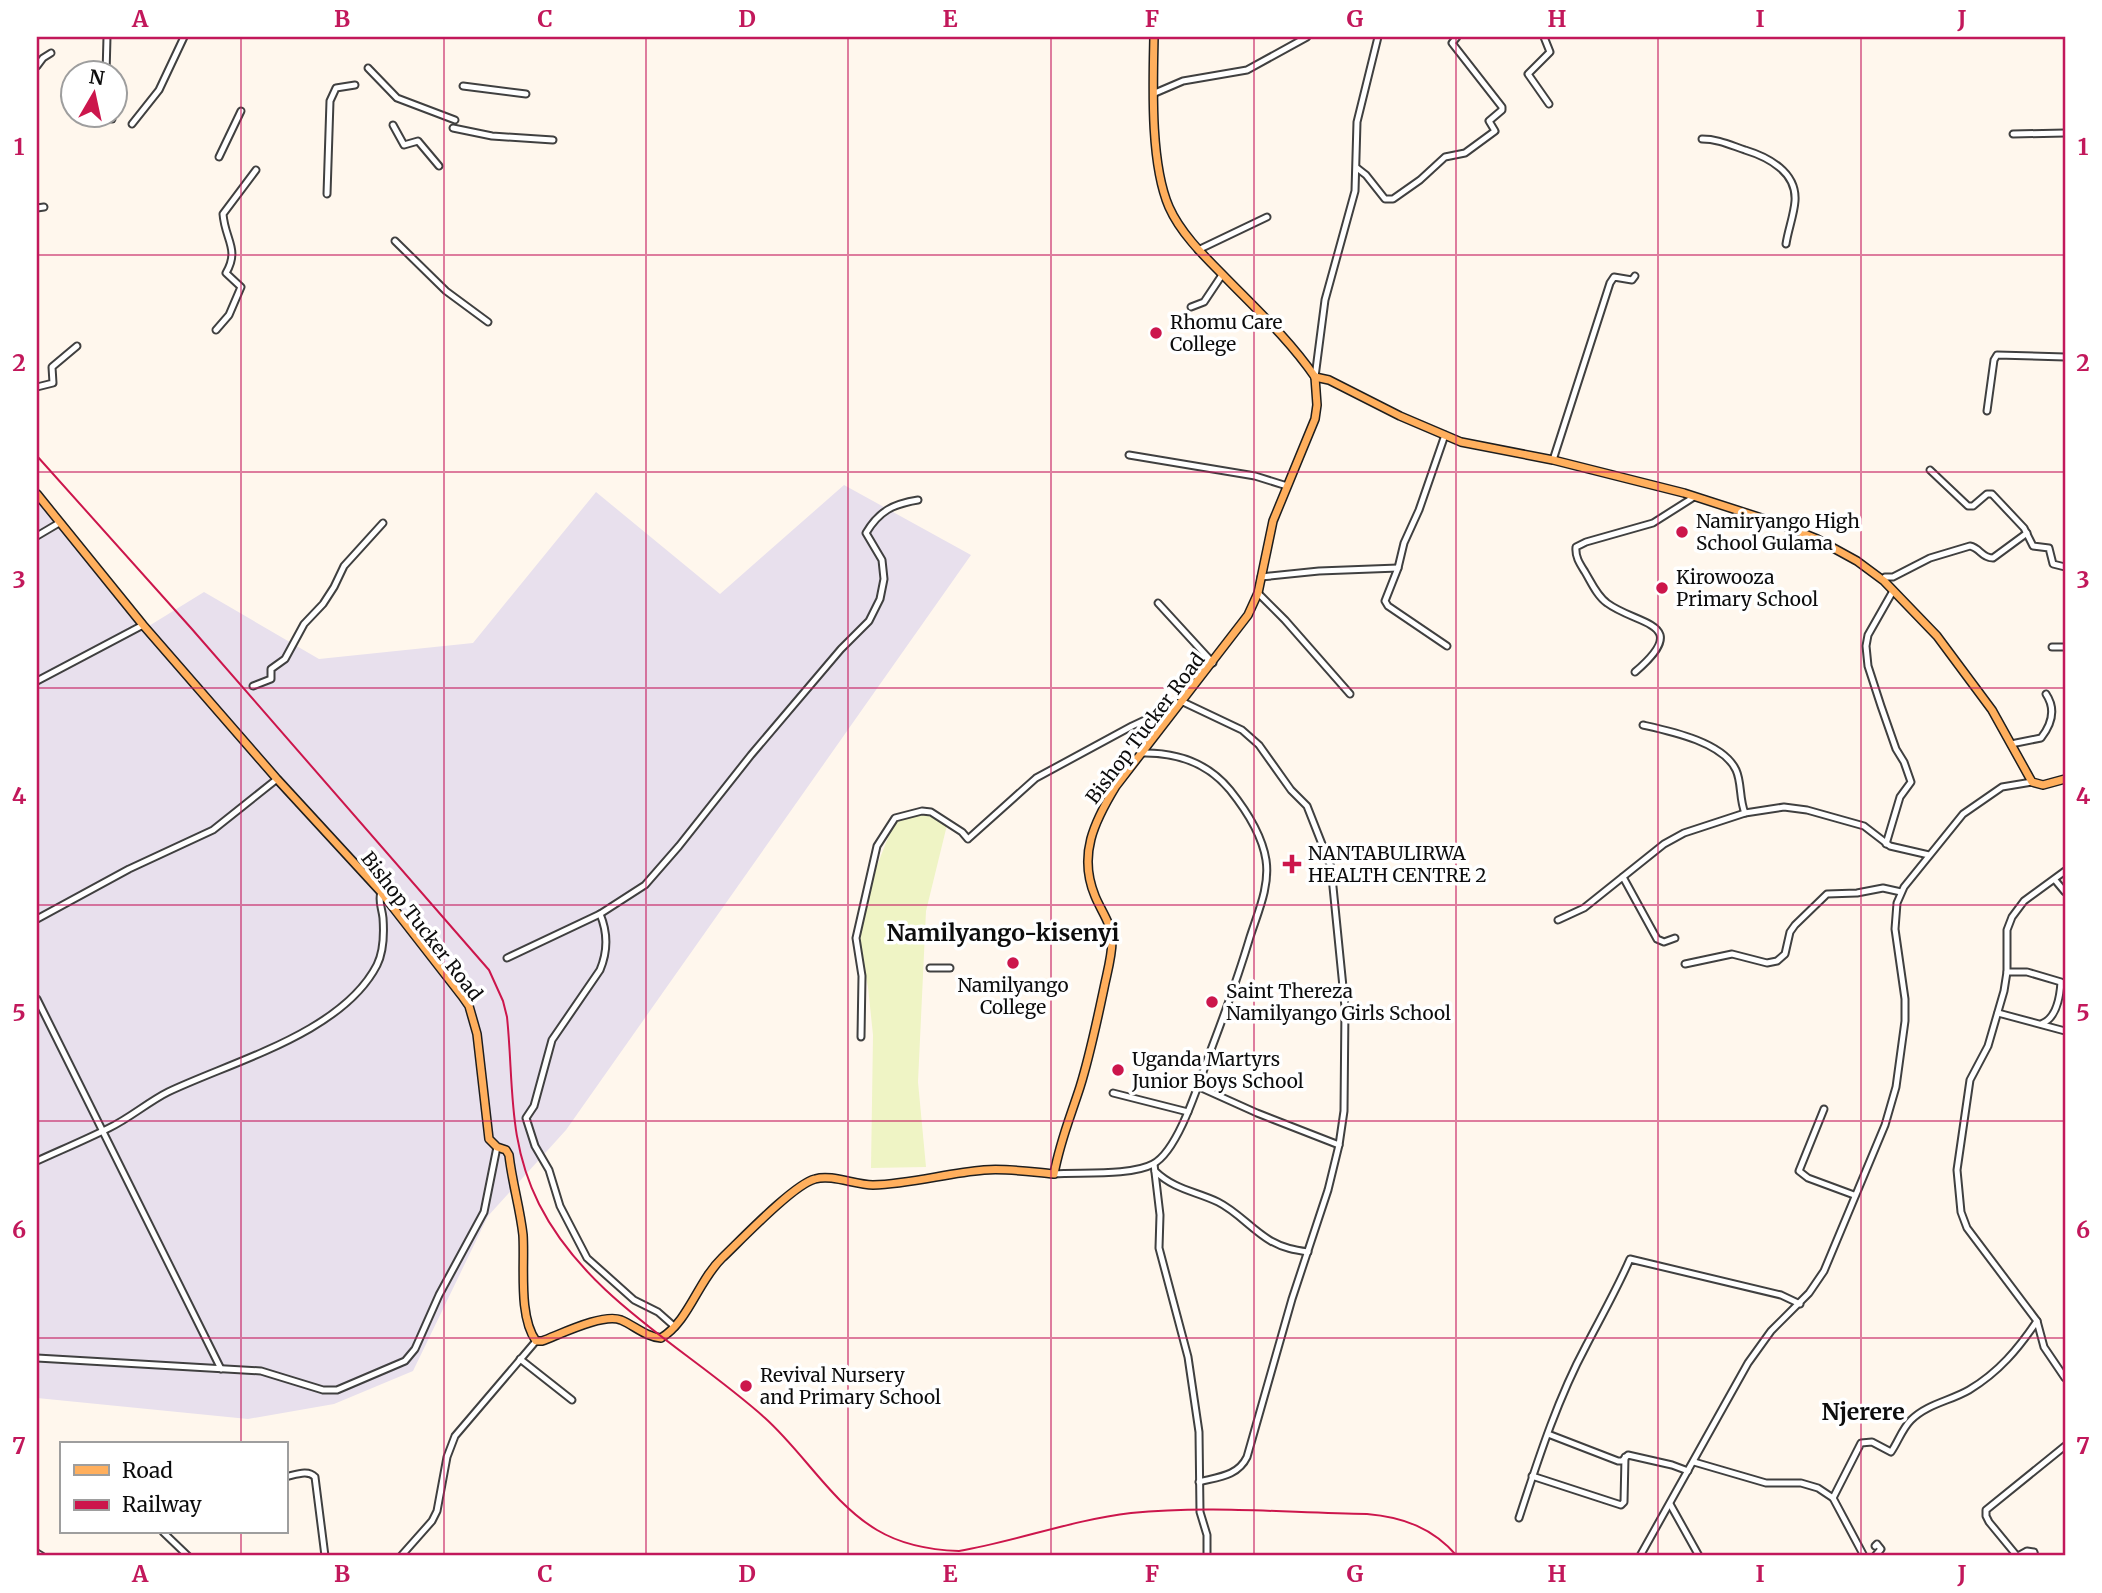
<svg xmlns="http://www.w3.org/2000/svg" width="2102" height="1593" viewBox="0 0 2102 1593" font-family="Merriweather,serif">
	<style>
		.industrial { fill: #e8e0ed }
		.pitch { fill: #eff4c5 }
		.lines { fill: none; stroke-linecap: round; stroke-linejoin: round }
		.minor-casing { stroke: #404040; stroke-width: 9 }
		.major-casing { stroke: #1e1e1e; stroke-width: 10 }
		.minor { stroke: #fff; stroke-width: 5 }
		.major { stroke: #ffaf5d; stroke-width: 7 }
		.rail { stroke: #cc164c; stroke-width: 2 }
		.grid { fill: none; stroke: #c2185b; stroke-width: 2; stroke-opacity: 0.55 }
		.poi-dot { fill: #cc164c; stroke: #fff; stroke-width: 2.5 }
		.labels { text-anchor: middle; stroke-width: 7; stroke-linejoin: round; paint-order: stroke }
		.poi-label { font-size: 19px; fill: #0d0d0d; stroke: #fff; text-anchor: start }
		.street-label { font-size: 19px; fill: #0d0d0d; stroke: #fff }
		.quarter-label { font-size: 23px; font-weight: bold; fill: #0d0d0d; stroke: #fff }
		.neatline { fill: none; stroke: #c2185b; stroke-width: 2.5 }
		.grid-label { font-size: 23px; text-anchor: middle; font-weight: bold; fill: #c2185b }
	</style>
	<rect width="100%" height="100%" fill="#fff7ed"/>
	<path class="industrial" d="M 844,485 L 971,555 L 566,1130 L 488,1216 L 413,1371 L 334,1404 L 248,1419 L 37,1398 L 37,501 L 144,629 L 204,592 L 319,659 L 473,643 L 596,492 L 720,594 Z"/>
	<path class="pitch" d="M 928,813 L 947,825 L 926,911 L 918,1082 L 926,1167 L 871,1168 L 873,1035 L 868,987 L 859,944 L 869,886 L 895,820 Z"/>
	<g class="lines">
		<g class="minor-casing">
			<g id="minor">
				<path d="M 1544,37 L 1550,52 L 1528,74 L 1549,104"/>
				<path d="M 37,66 L 43,58 L 51,53"/>
				<path d="M 368,68 L 397,98 L 455,120"/>
				<path d="M 106,74 L 107,37"/>
				<path d="M 463,86 L 526,94"/>
				<path d="M 1155,93 L 1183,81 L 1247,70 L 1307,37"/>
				<path d="M 112,116 L 112,119"/>
				<path d="M 132,124 L 159,90 L 184,37"/>
				<path d="M 393,125 L 404,145 L 418,141 L 439,166"/>
				<path d="M 453,128 L 492,136 L 553,140"/>
				<path d="M 2013,134 L 2065,133"/>
				<path d="M 1702,139 C 1718,139 1730,145 1745,150 C 1768,157 1797,172 1795,201 C 1794,215 1788,230 1786,244"/>
				<path d="M 219,157 L 241,111"/>
				<path d="M 1357,168 L 1366,175 L 1385,199 L 1393,199 L 1420,180 L 1445,157 L 1465,153 L 1495,131 L 1489,121 L 1502,110 L 1502,107 L 1452,43 L 1457,37"/>
				<path d="M 327,194 L 330,101 L 336,88 L 355,85"/>
				<path d="M 37,208 L 44,207"/>
				<path d="M 395,241 L 446,291 L 488,322"/>
				<path d="M 1198,250 L 1267,217"/>
				<path d="M 1191,307 L 1204,302 L 1222,275"/>
				<path d="M 216,330 L 229,315 L 241,287 L 226,273 C 240,249 225,240 223,214 L 256,170"/>
				<path d="M 1315,377 L 1325,300 L 1355,191 L 1357,122 L 1378,37"/>
				<path d="M 37,387 L 53,383 L 52,367 L 77,346"/>
				<path d="M 1987,411 L 1994,360 L 1997,355 L 2065,357"/>
				<path d="M 1445,435 L 1419,510 L 1404,543 L 1398,568 L 1385,601 L 1388,606 L 1447,646"/>
				<path d="M 1129,455 L 1255,476 L 1287,486"/>
				<path d="M 1553,460 L 1610,283 L 1614,277 L 1632,280 L 1635,276"/>
				<path d="M 1930,470 L 1968,506 L 1973,506 L 1987,494 L 1992,494 L 2024,528 L 2033,546 L 2049,548 L 2053,564 L 2065,567"/>
				<path d="M 37,536 L 59,523"/>
				<path d="M 1261,577 L 1319,571 L 1398,568"/>
				<path d="M 1885,577 L 1893,577 L 1930,558 L 1970,546 C 1980,548 1982,558 1993,558 L 2027,533"/>
				<path d="M 1258,593 L 1285,620 L 1350,694"/>
				<path d="M 1158,603 L 1213,663"/>
				<path d="M 2052,647 L 2065,647"/>
				<path d="M 1635,672 C 1693,622 1638,626 1607,603 C 1597,596 1591,582 1585,572 C 1580,564 1575,557 1576,547 L 1586,542 L 1653,523 L 1694,497"/>
				<path d="M 37,681 L 143,625"/>
				<path d="M 253,686 L 271,679 L 271,669 L 285,659 L 304,624 L 323,604 L 334,587 L 344,566 L 383,523"/>
				<path d="M 1643,725 C 1670,731 1723,742 1736,770 C 1742,783 1739,799 1745,813"/>
				<path d="M 2011,744 L 2041,738 C 2052,724 2056,709 2046,694"/>
				<path d="M 1886,844 L 1900,797 L 1911,782 L 1904,762 L 1896,749 L 1881,706 L 1868,666 L 1866,646 L 1868,635 L 1893,591"/>
				<path d="M 1623,877 L 1657,939 L 1664,942 L 1675,938"/>
				<path d="M 2055,880 L 2065,892"/>
				<path d="M 600,914 C 608,933 608,951 600,970 L 552,1040 L 534,1106 L 526,1118 L 535,1146 L 549,1170 L 560,1206 L 587,1258 L 634,1300 L 658,1312 L 675,1327"/>
				<path d="M 37,919 L 129,869 L 213,830 L 277,779"/>
				<path d="M 1558,920 L 1584,908 L 1664,844 L 1684,833 L 1745,813 L 1784,807 L 1807,810 L 1864,826 L 1890,846 L 1929,855"/>
				<path d="M 507,958 L 600,914 L 645,885 L 679,846 L 751,755 L 841,649 L 869,621 L 880,599 L 884,579 L 882,560 L 866,533 C 879,511 893,504 918,500"/>
				<path d="M 1685,964 L 1732,954 L 1767,963 L 1777,961 L 1785,954 L 1790,932 L 1795,925 L 1827,894 L 1857,893 L 1883,888 L 1901,892"/>
				<path d="M 930,968 L 950,968"/>
				<path d="M 2007,972 L 2027,972 L 2061,982 C 2060,997 2056,1019 2041,1024"/>
				<path d="M 37,999 L 221,1369"/>
				<path d="M 1998,1013 L 2065,1031"/>
				<path d="M 861,1037 L 862,976 L 856,938 L 877,846 L 895,818 L 922,811 L 931,812 L 962,832 L 968,839 L 1036,778 L 1132,726 L 1183,702 L 1242,730 L 1259,745 L 1291,790 L 1307,806 L 1331,867 L 1345,1007 L 1344,1111 L 1339,1145 L 1328,1190 L 1292,1299 L 1247,1457 C 1238,1476 1218,1477 1199,1482"/>
				<path d="M 1197,1086 L 1257,1113 L 1339,1145"/>
				<path d="M 1113,1093 L 1188,1112"/>
				<path d="M 1824,1109 L 1799,1171 L 1808,1178 L 1854,1195"/>
				<path d="M 37,1161 C 61,1150 85,1140 109,1128 C 130,1118 148,1102 168,1092 C 233,1061 342,1033 377,965 C 384,951 384,932 383,918 C 382,908 378,901 381,892"/>
				<path d="M 1154,1164 L 1160,1215 L 1159,1248 L 1188,1357 L 1199,1432 L 1200,1512 L 1207,1535 L 1207,1556"/>
				<path d="M 1155,1171 C 1175,1190 1195,1191 1218,1202 C 1238,1212 1252,1230 1271,1241 C 1283,1248 1295,1250 1308,1252"/>
				<path d="M 1054,1174 C 1080,1172 1131,1176 1153,1164 C 1180,1150 1201,1075 1212,1047 C 1226,1010 1239,974 1250,937 C 1258,912 1270,886 1266,860 C 1262,834 1246,810 1230,790 C 1207,762 1177,752 1141,753"/>
				<path d="M 2037,1321 L 2044,1347 L 2065,1378"/>
				<path d="M 37,1358 L 261,1371 L 323,1390 L 337,1390 L 405,1361 L 415,1349 L 439,1295 L 484,1212 L 497,1147"/>
				<path d="M 520,1359 L 572,1400"/>
				<path d="M 1548,1434 L 1618,1461 L 1622,1461 L 1628,1455 L 1672,1465 L 1688,1471"/>
				<path d="M 1694,1462 L 1766,1483 L 1801,1483 L 1818,1488 L 1833,1498 L 1864,1556"/>
				<path d="M 1532,1476 L 1621,1505 L 1624,1502 L 1625,1457"/>
				<path d="M 285,1477 C 295,1475 308,1469 315,1477 L 325,1556"/>
				<path d="M 1833,1498 L 1861,1443 L 1872,1442 L 1891,1452 C 1898,1442 1902,1429 1911,1420 C 1927,1404 1950,1401 1969,1390 C 1999,1372 2018,1349 2037,1321 L 1967,1228 L 1961,1212 L 1957,1170 L 1970,1080 L 1988,1046 L 2004,991 L 2007,972 L 2007,930 L 2012,917 L 2024,901 L 2065,871"/>
				<path d="M 1670,1504 L 1699,1556"/>
				<path d="M 1519,1518 C 1538,1460 1557,1400 1586,1346 C 1601,1317 1617,1289 1630,1259 L 1781,1295 L 1800,1304"/>
				<path d="M 163,1532 L 188,1556"/>
				<path d="M 1875,1546 L 1877,1544 L 1881,1549 L 1875,1556"/>
				<path d="M 37,1553 L 42,1556"/>
				<path d="M 401,1556 L 432,1521 L 437,1511 L 447,1457 L 455,1436 L 536,1341"/>
				<path d="M 1640,1556 L 1748,1363 L 1771,1331 L 1809,1293 L 1824,1271 L 1885,1125 L 1896,1087 L 1905,1021 L 1905,999 L 1895,929 L 1897,903 L 1904,887 L 1963,814 L 2002,787 L 2032,782"/>
				<path d="M 2017,1556 L 1989,1522 L 1986,1516 L 1986,1510 L 2065,1446"/>
				<path d="M 2018,1556 L 2027,1551 L 2034,1552 L 2035,1556"/>
			</g>
		</g>
		<g class="major-casing">
			<g id="major">
				<path d="M 1154,37 C 1153,85 1150,163 1169,207 C 1180,232 1202,254 1222,274 C 1254,307 1289,339 1315,377"/>
				<path d="M 1315,377 L 1329,380 L 1400,416 L 1461,442 L 1553,460 L 1684,493 L 1780,524 L 1817,539 L 1857,561 L 1884,581 L 1937,636 L 1992,710 L 2032,782 L 2043,785 L 2065,779"/>
				<path d="M 37,494 L 143,625 L 277,779 L 381,892 L 462,996 L 469,1006 L 477,1034 L 489,1139 L 497,1147 L 506,1150 L 509,1155 C 512,1182 520,1208 523,1235 C 525,1265 518,1316 536,1341 L 542,1341 C 561,1334 603,1313 621,1320 C 635,1326 646,1337 661,1338 C 689,1321 698,1281 722,1258 C 740,1241 794,1184 815,1179 C 832,1174 855,1185 873,1185 C 911,1184 947,1173 984,1170 C 1007,1168 1031,1172 1054,1174 C 1060,1141 1070,1118 1080,1087 C 1090,1055 1097,1021 1104,988 C 1107,973 1112,956 1112,941 C 1112,924 1101,911 1095,896 C 1078,855 1094,822 1116,786 L 1248,615 L 1258,593 L 1273,521 L 1315,419 L 1317,405 L 1315,377"/>
			</g>
		</g>
		<use href="#minor" class="minor"/>
		<use href="#major" class="major"/>
		<path class="rail" d="M 37,456 L 191,628 L 489,970 L 503,1001 L 507,1017 C 514,1084 507,1140 539,1204 C 587,1299 688,1349 765,1418 C 804,1453 832,1503 877,1530 C 902,1545 930,1550 959,1551 C 1017,1541 1072,1520 1131,1513 C 1209,1505 1289,1513 1367,1514 C 1403,1517 1433,1528 1457,1556"/>
	</g>
	<path class="grid" d="M 241,37 L 241,1444M 444,37 L 444,1556M 646,37 L 646,1556M 848,37 L 848,1556M 1051,37 L 1051,1556M 1254,37 L 1254,1556M 1456,37 L 1456,1556M 1658,37 L 1658,1556M 1861,37 L 1861,1556M 37,255 L 2065,255M 37,472 L 2065,472M 37,688 L 2065,688M 37,905 L 2065,905M 37,1121 L 2065,1121M 37,1338 L 2065,1338M 241,1532 L 241,1556"/>
	<g class="poi-dot">
		<circle cx="1156" cy="333" r="7"/>
		<circle cx="1682" cy="532" r="7"/>
		<circle cx="1662" cy="588" r="7"/>
		<path d="M1288.5 853.5h7v7h7v7h-7v7h-7v-7h-7v-7h7z"/>
		<circle cx="1013" cy="963" r="7"/>
		<circle cx="1212" cy="1002" r="7"/>
		<circle cx="1118" cy="1070" r="7"/>
		<circle cx="746" cy="1386" r="7"/>
	</g>
	<g class="labels">
		<g class="poi-label">
			<text x="1170" y="329">Rhomu Care<tspan x="1170" dy="22">College</tspan></text>
			<text x="1696" y="528">Namiryango High<tspan x="1696" dy="22">School Gulama</tspan></text>
			<text x="1676" y="584">Kirowooza<tspan x="1676" dy="22">Primary School</tspan></text>
			<text x="1308" y="860">NANTABULIRWA<tspan x="1308" dy="22">HEALTH CENTRE 2</tspan></text>
			<text x="1013" y="992" text-anchor="middle">Namilyango<tspan x="1013" dy="22">College</tspan></text>
			<text x="1226" y="998">Saint Thereza<tspan x="1226" dy="22">Namilyango Girls School</tspan></text>
			<text x="1132" y="1066">Uganda Martyrs<tspan x="1132" dy="22">Junior Boys School</tspan></text>
			<text x="760" y="1382">Revival Nursery<tspan x="760" dy="22">and Primary School</tspan></text>
		</g>
		<g class="street-label">
			<text transform="translate(1145 728) rotate(-53)" y="7">Bishop Tucker Road</text>
			<text transform="translate(422 926) rotate(52)" y="7">Bishop Tucker Road</text>
		</g>
		<g class="quarter-label">
			<text x="1003" y="941">Namilyango-kisenyi</text>
			<text x="1863" y="1420">Njerere</text>
		</g>
	</g>
	<rect width="2102" height="1593" fill="none" stroke="#ffffff" stroke-width="77"/>
	<rect x="60" y="1442" width="228" height="91" fill="#ffffff" stroke="#9e9e9e" stroke-width="2"/>
	<rect x="74" y="1465" width="35" height="10" fill="#ffaf5d" stroke="#9e9e9e" stroke-width="2"/>
	<text x="122" y="1478" font-size="21" fill="#0d0d0d">Road</text>
	<rect x="74" y="1500" width="35" height="10" fill="#cc164c" stroke="#9e9e9e" stroke-width="2"/>
	<text x="122" y="1512" font-size="21" fill="#0d0d0d">Railway</text>
	<g transform="translate(94 94) rotate(9)"><circle r="33" fill="#ffffff" stroke="#9e9e9e" stroke-width="2"/>
	<path d="M0-5L12 26L0 18L-12 26Z" fill="#cc164c"/>
	<text y="-10" font-size="19" font-weight="bold" text-anchor="middle" fill="#0d0d0d">N</text>
	</g>
	<rect x="38" y="38" width="2026" height="1516" class="neatline"/>
	<g class="grid-label">
		<text x="140" y="27">A</text>
		<text x="342" y="27">B</text>
		<text x="545" y="27">C</text>
		<text x="747" y="27">D</text>
		<text x="950" y="27">E</text>
		<text x="1152" y="27">F</text>
		<text x="1355" y="27">G</text>
		<text x="1557" y="27">H</text>
		<text x="1760" y="27">I</text>
		<text x="1962" y="27">J</text>
		<text x="19" y="155">1</text>
		<text x="2083" y="155">1</text>
		<text x="19" y="371">2</text>
		<text x="2083" y="371">2</text>
		<text x="19" y="588">3</text>
		<text x="2083" y="588">3</text>
		<text x="19" y="804">4</text>
		<text x="2083" y="804">4</text>
		<text x="19" y="1021">5</text>
		<text x="2083" y="1021">5</text>
		<text x="19" y="1238">6</text>
		<text x="2083" y="1238">6</text>
		<text x="19" y="1454">7</text>
		<text x="2083" y="1454">7</text>
		<text x="140" y="1582">A</text>
		<text x="342" y="1582">B</text>
		<text x="545" y="1582">C</text>
		<text x="747" y="1582">D</text>
		<text x="950" y="1582">E</text>
		<text x="1152" y="1582">F</text>
		<text x="1355" y="1582">G</text>
		<text x="1557" y="1582">H</text>
		<text x="1760" y="1582">I</text>
		<text x="1962" y="1582">J</text>
	</g>
</svg>
